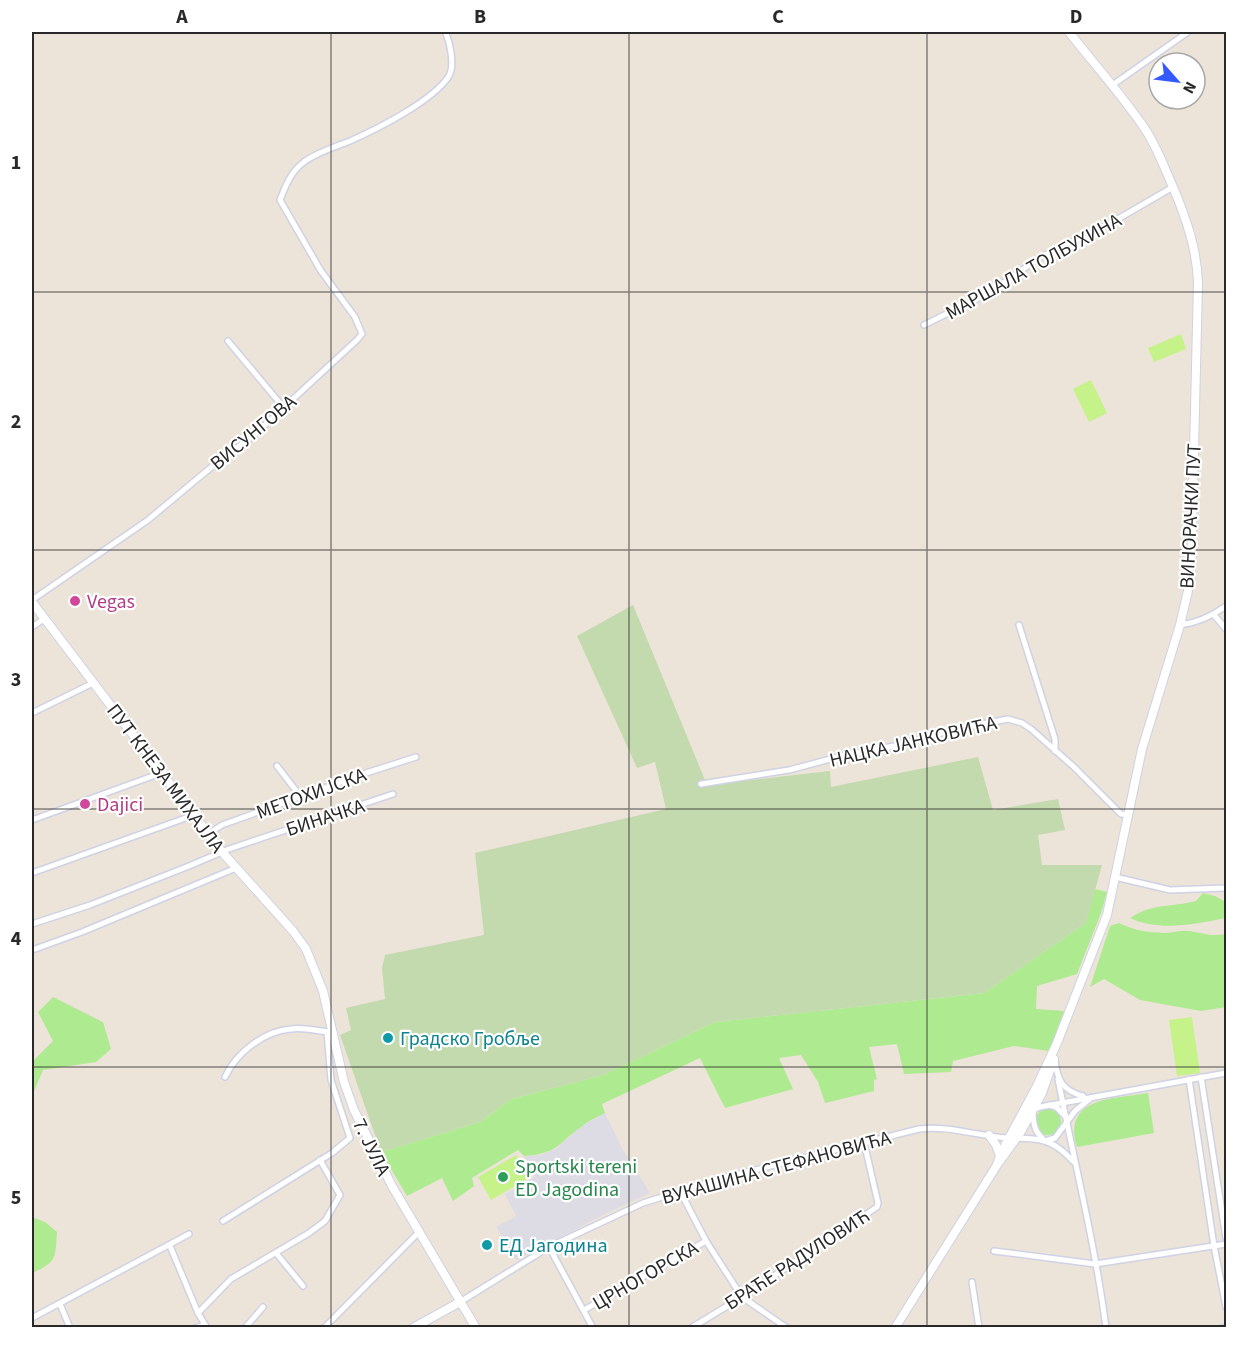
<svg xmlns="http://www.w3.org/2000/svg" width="1258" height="1359" viewBox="0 0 1258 1359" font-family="'Source Sans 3',sans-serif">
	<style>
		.industrial { fill: #dddbe4 }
		.green { fill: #aeea90 }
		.cemetery { fill: #c3d9ae }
		.pitch { fill: #c6f28a }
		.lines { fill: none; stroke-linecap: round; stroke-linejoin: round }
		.street-casing { stroke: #ced2e4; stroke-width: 8 }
		.secondary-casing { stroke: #ced2e4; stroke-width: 10 }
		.street { stroke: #fff; stroke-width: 5 }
		.secondary { stroke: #fff; stroke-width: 8 }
		.grid { fill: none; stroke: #292929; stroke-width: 1.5; stroke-opacity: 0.55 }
		.hotel-dot { fill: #d1479c; stroke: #fff; stroke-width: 2 }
		.culture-dot { fill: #0f9aa8; stroke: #fff; stroke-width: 2 }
		.leisure-dot { fill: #2e9e5b; stroke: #fff; stroke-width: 2 }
		.labels { text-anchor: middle; stroke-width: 4.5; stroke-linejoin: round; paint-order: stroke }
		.street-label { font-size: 20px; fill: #292929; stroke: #fff }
		.hotel-label { font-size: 20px; fill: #b23c85; stroke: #fff; text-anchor: start }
		.culture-label { font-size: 20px; fill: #0d838f; stroke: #fff; text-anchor: start }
		.leisure-label { font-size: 20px; fill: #27864d; stroke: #fff; text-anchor: start }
		.neatline { fill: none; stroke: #292929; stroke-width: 2 }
		.grid-label { font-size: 20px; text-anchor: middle; font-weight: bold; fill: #292929 }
	</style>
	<rect width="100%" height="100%" fill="#ede4d9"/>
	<path class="industrial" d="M 605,1113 L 623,1150 L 650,1193 L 611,1211 L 516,1260 L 496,1227 L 516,1216 L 505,1194 L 535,1177 L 524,1156 L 541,1155 L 557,1148 L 580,1127 Z"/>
	<g class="green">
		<path d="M 1095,889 L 1107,892 L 1101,913 L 1077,974 L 1037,986 L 1036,1009 L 1064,1011 L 1049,1051 L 1014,1046 L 953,1061 L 951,1072 L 904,1074 L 897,1044 L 869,1047 L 877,1079 L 874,1080 L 874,1091 L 825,1103 L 818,1082 L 801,1055 L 779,1058 L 793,1089 L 725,1108 L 700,1058 L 602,1104 L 605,1113 C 597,1117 588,1121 581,1127 C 556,1145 559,1153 524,1156 L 518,1150 L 472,1178 L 474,1186 L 453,1201 L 442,1178 L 407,1196 L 381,1152 L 480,1122 L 511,1099 L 603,1075 L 715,1022 L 984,993 L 1086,923 Z"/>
		<path d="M 1203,893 L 1215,896 L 1226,902 L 1226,918 C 1195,924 1160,932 1130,918 C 1155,902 1170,908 1196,901 Z"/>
		<path d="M 1119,923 C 1136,931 1146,932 1165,933 C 1173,933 1181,930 1189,931 C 1203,933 1211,937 1226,934 L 1226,1007 L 1201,1011 L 1140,1000 L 1104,979 L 1090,987 L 1110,926 Z"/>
		<path d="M 53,997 L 103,1022 L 111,1049 L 96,1062 L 43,1070 L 32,1096 L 32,1062 L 53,1041 L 38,1012 Z"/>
		<path d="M 1148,1093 L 1154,1133 L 1077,1147 C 1062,1097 1113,1099 1148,1093 Z"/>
		<circle cx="1048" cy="1122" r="13"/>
		<path d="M 32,1217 L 45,1222 L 57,1232 C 55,1259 57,1262 32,1273 Z"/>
	</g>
	<path class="cemetery" d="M 633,605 L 707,785 L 830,771 L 831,787 L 978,757 L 993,810 L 1058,799 L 1065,830 L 1038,835 L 1042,865 L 1102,865 L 1086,923 L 984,993 L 715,1022 L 603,1075 L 511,1099 L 480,1122 L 381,1152 L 340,1035 L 351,1030 L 346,1008 L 385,999 L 382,968 L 385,955 L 484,935 L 475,853 L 666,809 L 655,762 L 637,768 L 577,636 Z"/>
	<g class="pitch">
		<path d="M 1181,334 L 1186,349 L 1154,362 L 1148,348 Z"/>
		<path d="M 1091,380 L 1107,413 L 1089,422 L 1073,389 Z"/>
		<path d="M 1192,1017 L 1200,1073 L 1177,1076 L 1169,1020 Z"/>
		<path d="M 516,1155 L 529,1178 L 491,1200 L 478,1177 Z"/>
	</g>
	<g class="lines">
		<g class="street-casing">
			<g id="street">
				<path d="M 1111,86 L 1188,32"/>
				<path d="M 924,325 L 989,293 L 1039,258 L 1111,223 L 1173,187"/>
				<path d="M 228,341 L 284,408"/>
				<path d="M 32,600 L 148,520 L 215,464 L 253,436 L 357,340 L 362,334 L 355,317 L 321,271 L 280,200 C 285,187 291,171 304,162 C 317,152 335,147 350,141 C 377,129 433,101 449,76 C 455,65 450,42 445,32"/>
				<path d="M 1214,615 L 1226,629"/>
				<path d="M 1019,625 L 1055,739 L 1055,751"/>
				<path d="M 1180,625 C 1197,623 1212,616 1226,606"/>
				<path d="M 32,627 L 44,619"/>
				<path d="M 32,713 L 93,683"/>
				<path d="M 277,766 L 301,797"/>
				<path d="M 701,784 L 789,770 L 842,756 L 894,746 L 952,730 L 1008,719 L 1022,723 L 1031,729 L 1074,767 L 1121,814 L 1128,815"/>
				<path d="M 32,820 L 161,773"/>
				<path d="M 208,834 L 222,825 L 366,773 L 416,757"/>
				<path d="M 32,873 L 194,815"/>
				<path d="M 1115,877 L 1170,890 L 1226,888"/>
				<path d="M 32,924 L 90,905 L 189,866 L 229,849 L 393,794"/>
				<path d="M 35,949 L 82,932 L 236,868"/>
				<path d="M 1055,1060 C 1057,1080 1063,1091 1083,1096"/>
				<path d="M 225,1077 C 236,1053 264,1031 291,1029 C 304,1027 316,1031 329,1032"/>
				<path d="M 1201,1077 L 1226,1238"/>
				<path d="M 1058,1079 C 1074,1161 1095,1243 1106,1328"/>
				<path d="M 1189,1079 L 1214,1246 L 1226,1307"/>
				<path d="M 1049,1105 L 1056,1107 L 1065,1116"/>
				<path d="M 1043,1139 C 1034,1131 1033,1122 1033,1110 L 1040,1107 L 1226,1073"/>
				<path d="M 1045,1141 L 1055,1138 L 1075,1111 L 1091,1098"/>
				<path d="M 680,1191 L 706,1241 L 742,1297 L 787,1328"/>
				<path d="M 223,1221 L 332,1153 L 350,1138 L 331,1080 L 327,1032"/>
				<path d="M 170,1246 L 198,1313 L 207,1328"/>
				<path d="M 549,1247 L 593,1328"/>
				<path d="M 994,1251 L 1095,1264 L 1226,1244"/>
				<path d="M 276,1253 L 303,1286"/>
				<path d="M 972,1282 L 979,1328"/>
				<path d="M 460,1302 L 549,1247 L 643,1203 L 723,1178 L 919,1129 C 948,1125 977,1136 1007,1138 C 1019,1139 1031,1137 1044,1141 C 1056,1144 1065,1153 1074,1162"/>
				<path d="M 60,1304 L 70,1328"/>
				<path d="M 584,1310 L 706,1241"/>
				<path d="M 198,1313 L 231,1279 L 309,1233 L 325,1221 L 340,1195 L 320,1160"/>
				<path d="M 32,1318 L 189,1234"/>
				<path d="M 195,1328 L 205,1325"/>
				<path d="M 245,1328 L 263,1307"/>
				<path d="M 324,1328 L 419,1232"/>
				<path d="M 691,1328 L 742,1297 L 877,1207 L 878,1203 L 864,1142"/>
				<path d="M 1222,1328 L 1226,1327"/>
			</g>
		</g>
		<g class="secondary-casing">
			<g id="secondary">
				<path d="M 32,602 L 222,852 L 293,931 L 306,949 L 323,991 L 344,1082 L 354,1110 L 392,1186 L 476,1328"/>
				<path d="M 989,1135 L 996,1145 L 1000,1156"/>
				<path d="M 997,1165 L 1002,1151 L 1036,1088 L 1057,1043 L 1107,915 L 1142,749 L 1180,625 L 1191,578 L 1198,283 C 1197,249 1186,218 1173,187 C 1164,167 1157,147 1145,129 C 1122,95 1094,64 1069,32"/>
				<path d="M 413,1328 L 460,1302"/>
				<path d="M 895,1328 L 997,1165 L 1020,1133 L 1042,1093 L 1054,1059"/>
			</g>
		</g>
		<use href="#street" class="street"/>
		<use href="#secondary" class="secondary"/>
	</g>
	<path class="grid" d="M 331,32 L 331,1328M 629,32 L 629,1328M 927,32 L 927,1328M 32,292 L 1226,292M 32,550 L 1226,550M 32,809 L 1226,809M 32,1067 L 1226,1067"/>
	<g class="hotel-dot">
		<circle cx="75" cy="601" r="6"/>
		<circle cx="85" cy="804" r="6"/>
	</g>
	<g class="culture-dot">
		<circle cx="388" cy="1038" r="6"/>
		<circle cx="487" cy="1245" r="6"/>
	</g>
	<circle class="leisure-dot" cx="503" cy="1177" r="6"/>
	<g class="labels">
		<g class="street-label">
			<text transform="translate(1033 266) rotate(-29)" y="7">МАРШАЛА ТОЛБУХИНА</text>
			<text transform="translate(253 432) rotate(-40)" y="7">ВИСУНГОВА</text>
			<text transform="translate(1190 516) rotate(-87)" y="7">ВИНОРАЧКИ ПУТ</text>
			<text transform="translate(913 741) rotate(-13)" y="7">НАЦКА ЈАНКОВИЋА</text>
			<text transform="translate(166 778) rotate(53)" y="7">ПУТ КНЕЗА МИХАЈЛА</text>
			<text transform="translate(311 793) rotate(-20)" y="7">МЕТОХИЈСКА</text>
			<text transform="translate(325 817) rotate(-18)" y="7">БИНАЧКА</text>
			<text transform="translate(372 1147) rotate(64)" y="7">7. ЈУЛА</text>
			<text transform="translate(776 1167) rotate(-15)" y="7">ВУКАШИНА СТЕФАНОВИЋА</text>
			<text transform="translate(797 1259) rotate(-33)" y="7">БРАЋЕ РАДУЛОВИЋ</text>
			<text transform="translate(645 1275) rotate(-30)" y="7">ЦРНОГОРСКА</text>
		</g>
		<g class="hotel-label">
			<text x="87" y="608">Vegas</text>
			<text x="97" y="811">Dajici</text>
		</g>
		<g class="culture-label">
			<text x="400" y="1045">Градско Гробље</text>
			<text x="499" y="1252">ЕД Јагодина</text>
		</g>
		<g class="leisure-label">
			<text x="515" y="1173">Sportski tereni<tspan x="515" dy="23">ED Jagodina</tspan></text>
		</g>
	</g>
	<rect width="1258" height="1359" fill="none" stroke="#ffffff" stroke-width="66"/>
	<g transform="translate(1177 81) rotate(118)"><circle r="28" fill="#ffffff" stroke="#a9a9a9" stroke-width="1.5"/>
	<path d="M0-4.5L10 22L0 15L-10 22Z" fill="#345aff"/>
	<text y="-9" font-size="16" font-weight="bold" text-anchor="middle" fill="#292929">N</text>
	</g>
	<rect x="33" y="33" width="1192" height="1293" class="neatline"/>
	<g class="grid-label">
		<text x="182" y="23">A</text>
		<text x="480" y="23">B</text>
		<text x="778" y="23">C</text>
		<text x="1076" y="23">D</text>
		<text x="16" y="169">1</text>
		<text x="16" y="428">2</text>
		<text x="16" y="686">3</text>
		<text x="16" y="945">4</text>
		<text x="16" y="1204">5</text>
	</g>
</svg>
